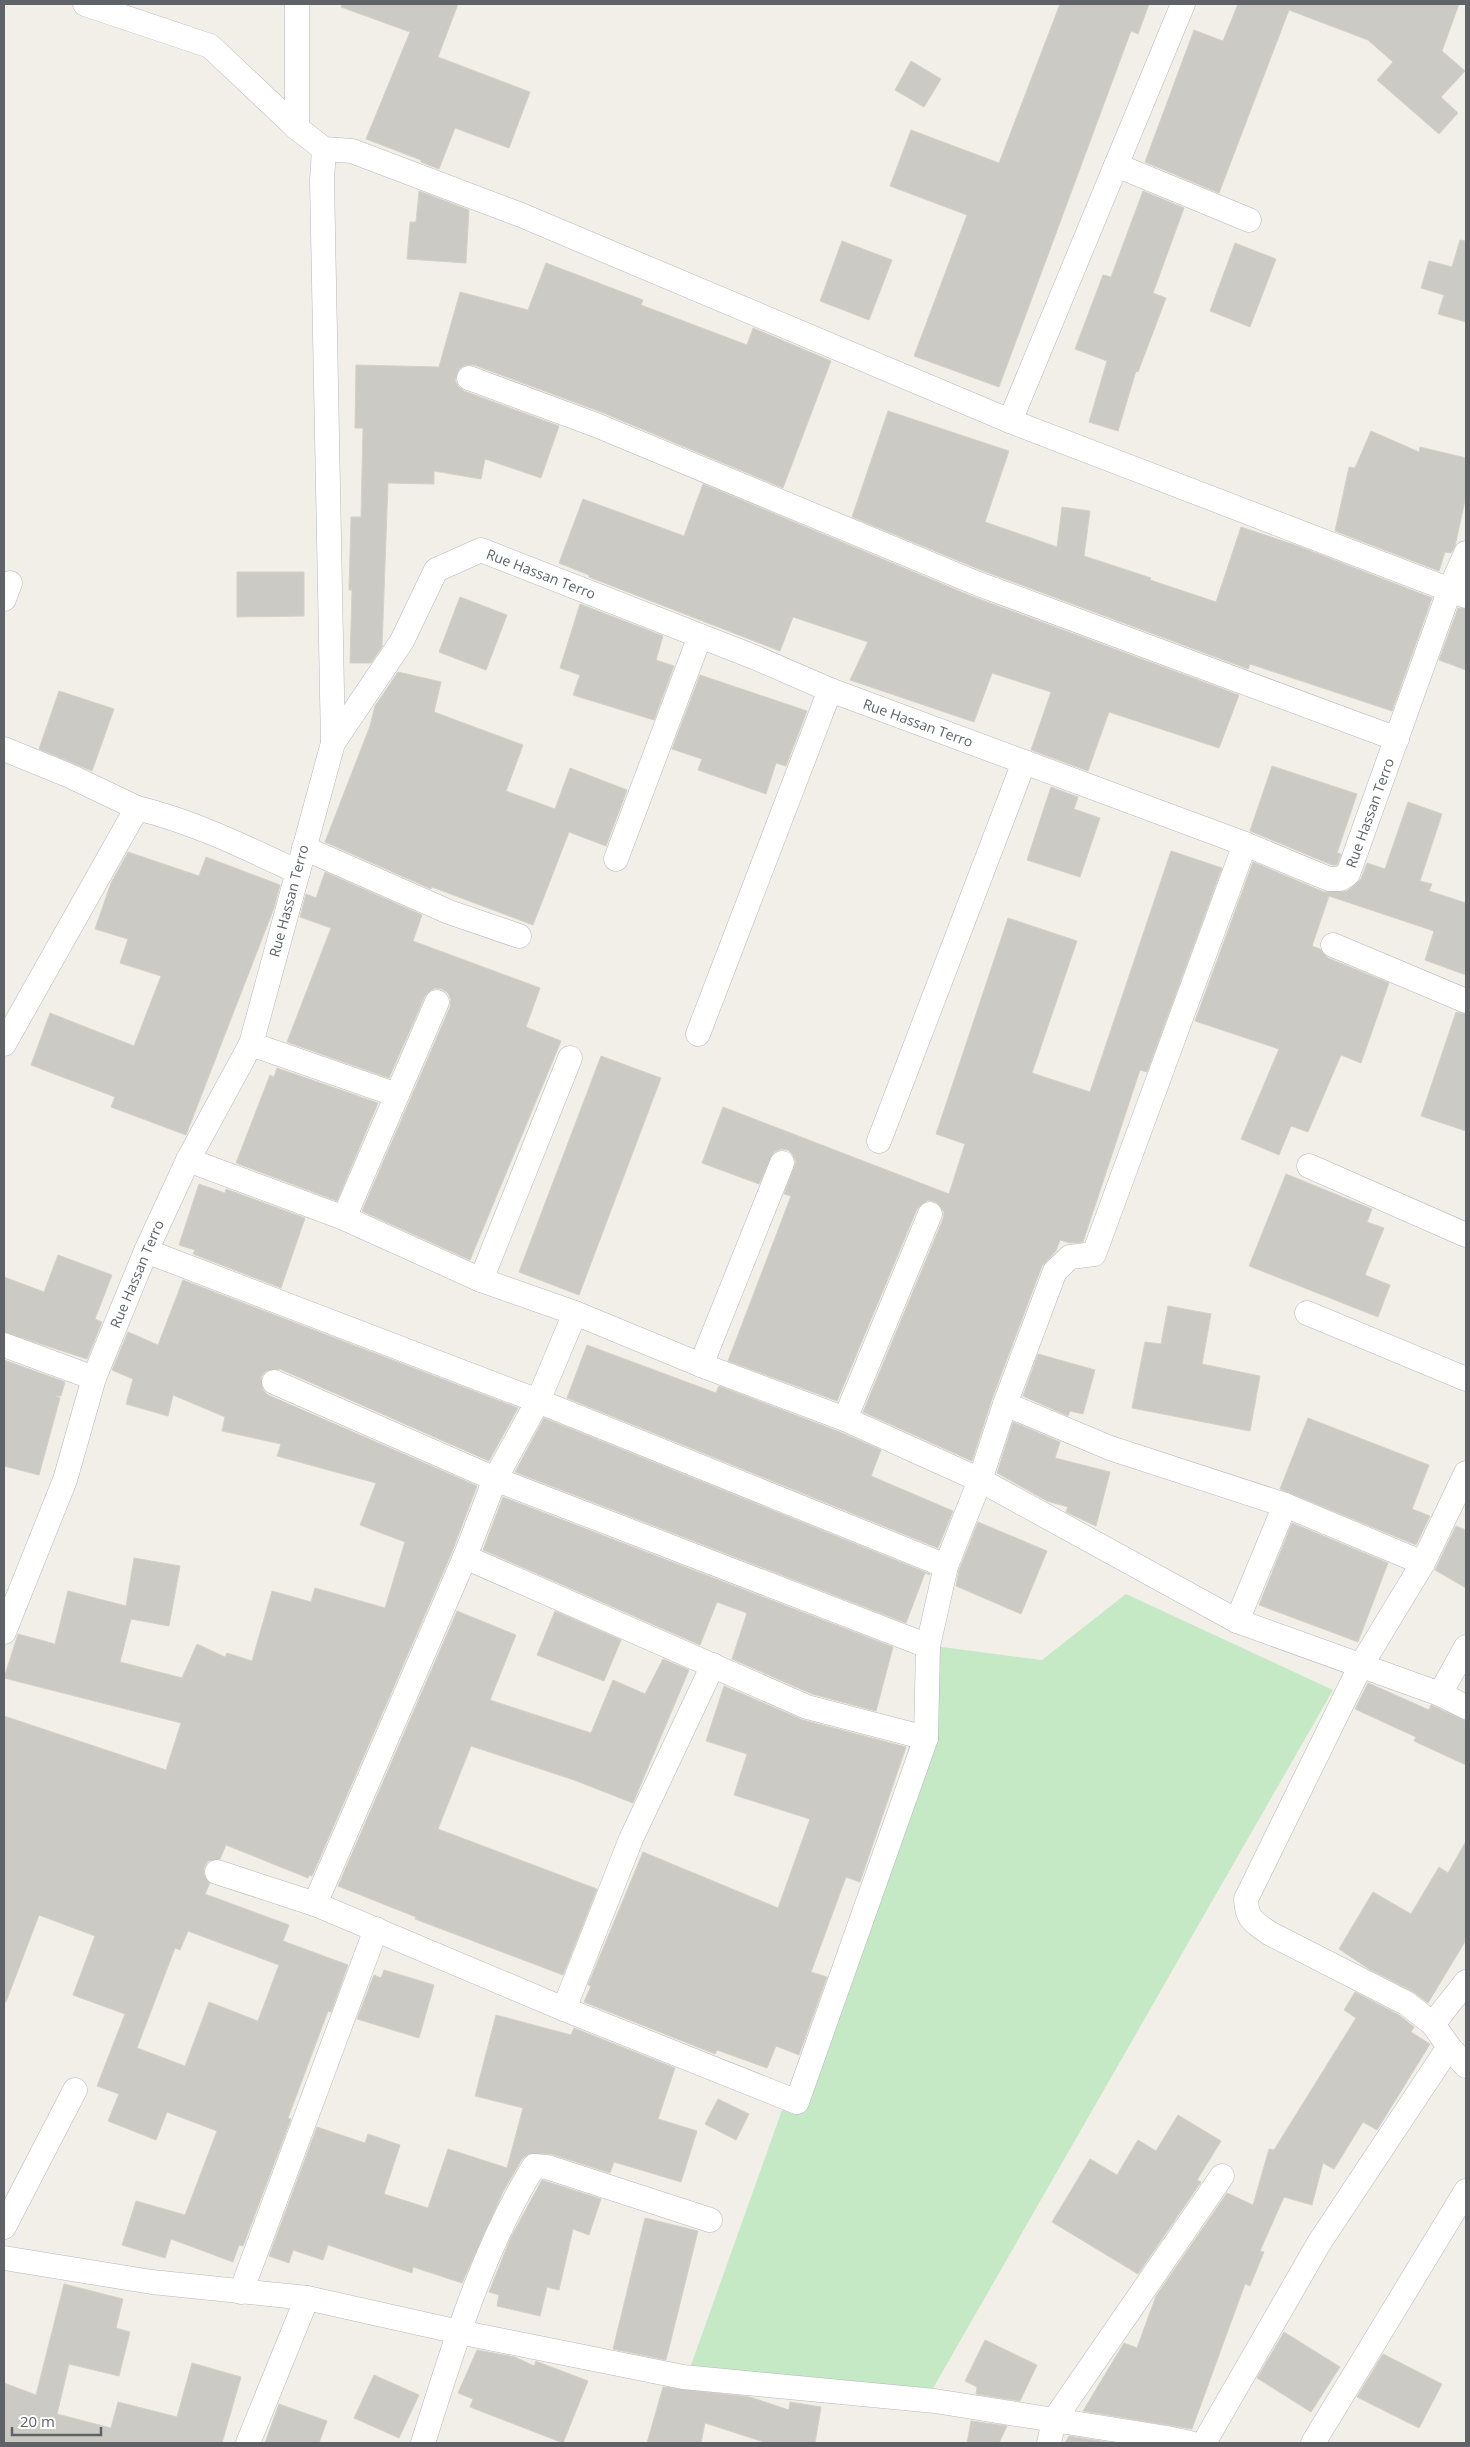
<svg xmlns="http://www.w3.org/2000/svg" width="1470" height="2447" viewBox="0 0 1470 2447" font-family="'Open Sans',sans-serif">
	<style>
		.green { fill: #c5e8c5 }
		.building { fill: #cccac5; stroke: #d6d1c6; fill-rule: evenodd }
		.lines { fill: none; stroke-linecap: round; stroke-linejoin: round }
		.street-casing { stroke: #b5b8bc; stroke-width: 25 }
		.street { stroke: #fff; stroke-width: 24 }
		.labels { text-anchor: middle; stroke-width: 4; stroke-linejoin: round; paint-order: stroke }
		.street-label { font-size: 14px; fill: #5f6368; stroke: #fff }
	</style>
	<rect width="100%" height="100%" fill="#f1efe8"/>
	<path class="green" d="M 1126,1594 L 1333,1690 L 932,2390 L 690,2368 L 902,1774 L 934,1646 L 1042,1660 Z"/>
	<g class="building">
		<path d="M 342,4 L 458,4 L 438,57 L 530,92 L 509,148 L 455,128 L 439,169 L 421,162 L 421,160 L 366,139 L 410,32 L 341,7 Z"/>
		<path d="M 1060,4 L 1149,4 L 1138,34 L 1131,31 L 999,387 L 914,356 L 967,215 L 890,186 L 911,130 L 999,163 Z"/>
		<path d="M 1238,4 L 1459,4 L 1442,51 L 1465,71 L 1441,97 L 1458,113 L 1439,134 L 1377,80 L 1393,62 L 1368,40 L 1289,10 L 1219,193 L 1145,162 L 1194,30 L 1223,41 Z"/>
		<path d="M 911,61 L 941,79 L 924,107 L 895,90 Z"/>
		<path d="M 419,191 L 469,210 L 466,263 L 407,259 L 410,222 L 416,222 Z"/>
		<path d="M 1143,191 L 1184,208 L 1153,293 L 1166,298 L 1138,372 L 1136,371 L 1118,431 L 1089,422 L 1107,361 L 1075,349 L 1103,275 L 1111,277 Z"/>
		<path d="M 1460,240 L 1466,241 L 1466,322 L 1438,314 L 1444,295 L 1421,288 L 1429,261 L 1452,267 Z"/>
		<path d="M 842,241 L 892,260 L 869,320 L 820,301 Z"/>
		<path d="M 1235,243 L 1276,259 L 1250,327 L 1210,311 Z"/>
		<path d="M 546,263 L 643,300 L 641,305 L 747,345 L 753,328 L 831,361 L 783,488 L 601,412 L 474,365 L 466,365 L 460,368 L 455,380 L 458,386 L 464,391 L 559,426 L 541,478 L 485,459 L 481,479 L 434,471 L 434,484 L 388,483 L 382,647 L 371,663 L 350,663 L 352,590 L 349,590 L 351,517 L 361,517 L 363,428 L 355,428 L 356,365 L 439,367 L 460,292 L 528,310 Z"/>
		<path d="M 888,411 L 1009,451 L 985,522 L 1057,547 L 1062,507 L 1090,511 L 1084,556 L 1151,578 L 1150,580 L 1216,602 L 1241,527 L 1298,546 L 1432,598 L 1392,711 L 1250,664 L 1248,669 L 981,570 L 852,517 Z"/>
		<path d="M 1371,431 L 1419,452 L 1420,447 L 1466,458 L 1466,496 L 1455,546 L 1451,553 L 1445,552 L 1439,571 L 1335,531 L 1349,467 L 1355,468 Z"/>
		<path d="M 703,484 L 971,596 L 1239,695 L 1219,748 L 1109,712 L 1088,771 L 1031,750 L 1051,692 L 992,673 L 974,722 L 850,680 L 868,642 L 793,617 L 780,651 L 589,577 L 589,575 L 559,563 L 583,499 L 684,536 Z"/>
		<path d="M 237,572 L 304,572 L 304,616 L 237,617 Z"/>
		<path d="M 460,597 L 507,615 L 486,670 L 439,652 Z"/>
		<path d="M 580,604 L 663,636 L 656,660 L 674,666 L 654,720 L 573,695 L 580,675 L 560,668 Z"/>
		<path d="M 1458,608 L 1466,609 L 1466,670 L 1439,660 Z"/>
		<path d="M 398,672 L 441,682 L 434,712 L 523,745 L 506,791 L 555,809 L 570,768 L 627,790 L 606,846 L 569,832 L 533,925 L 432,887 L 431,889 L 325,842 L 370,726 L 375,706 Z"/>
		<path d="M 700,675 L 807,711 L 786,766 L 776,763 L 766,794 L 698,770 L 702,759 L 672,749 Z"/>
		<path d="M 59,691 L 114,709 L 92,771 L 39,749 Z"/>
		<path d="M 1272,766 L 1357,794 L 1337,853 L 1341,854 L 1337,865 L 1332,865 L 1250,831 Z"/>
		<path d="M 1051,787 L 1078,797 L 1074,809 L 1100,818 L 1080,877 L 1027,860 Z"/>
		<path d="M 1408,802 L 1442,814 L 1420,881 L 1432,884 L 1429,891 L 1466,903 L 1466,975 L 1425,960 L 1434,931 L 1329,896 L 1312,946 L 1320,949 L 1328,958 L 1389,983 L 1361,1063 L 1341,1055 L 1308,1132 L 1291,1126 L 1279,1155 L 1241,1139 L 1279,1049 L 1195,1021 L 1253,862 L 1324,892 L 1347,891 L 1361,879 L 1367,863 L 1385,869 Z"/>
		<path d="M 1171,851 L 1222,868 L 1147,1072 L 1140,1070 L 1083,1242 L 1070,1243 L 1060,1240 L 1056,1251 L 1042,1266 L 992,1399 L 972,1461 L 863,1412 L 943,1219 L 944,1212 L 936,1202 L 928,1200 L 917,1209 L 837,1401 L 728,1361 L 791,1196 L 784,1194 L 796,1162 L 793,1155 L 788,1150 L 781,1149 L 774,1152 L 759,1184 L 702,1163 L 723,1107 L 949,1194 L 965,1144 L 936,1134 L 1008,918 L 1077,941 L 1032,1073 L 1090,1092 Z"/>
		<path d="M 128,852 L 199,876 L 206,857 L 280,885 L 274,908 L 186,1135 L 111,1107 L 115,1097 L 31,1065 L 50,1013 L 134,1046 L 161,976 L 120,963 L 128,939 L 95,929 L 111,883 Z"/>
		<path d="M 325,872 L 422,915 L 413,941 L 540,988 L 526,1027 L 561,1041 L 470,1260 L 362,1211 L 450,1007 L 451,1000 L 448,993 L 442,989 L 435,988 L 425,996 L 389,1078 L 287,1042 L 331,928 L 300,917 L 306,894 L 316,898 Z"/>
		<path d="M 1456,1012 L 1466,1014 L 1466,1131 L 1421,1116 Z"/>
		<path d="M 601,1056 L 661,1078 L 579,1295 L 519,1272 Z"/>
		<path d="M 277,1068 L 378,1103 L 337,1201 L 236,1163 L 270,1075 L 274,1077 Z"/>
		<path d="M 1286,1174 L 1372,1209 L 1367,1222 L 1384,1228 L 1365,1275 L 1390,1285 L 1378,1317 L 1249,1266 Z"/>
		<path d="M 199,1184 L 225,1193 L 226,1189 L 305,1218 L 281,1288 L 193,1254 L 195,1250 L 179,1245 Z"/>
		<path d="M 58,1255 L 112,1275 L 95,1319 L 102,1322 L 87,1359 L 4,1332 L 4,1277 L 44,1292 Z"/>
		<path d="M 183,1280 L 518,1408 L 489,1461 L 280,1369 L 266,1371 L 261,1377 L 263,1390 L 268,1395 L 477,1486 L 452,1552 L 312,1876 L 309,1875 L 308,1878 L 226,1845 L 220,1859 L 208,1861 L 204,1868 L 204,1875 L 210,1883 L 205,1894 L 289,1925 L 283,1941 L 348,1965 L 331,2012 L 328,2011 L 288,2118 L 291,2119 L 243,2246 L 239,2245 L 233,2262 L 171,2239 L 165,2258 L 122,2245 L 136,2201 L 185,2215 L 217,2131 L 167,2112 L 156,2140 L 108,2121 L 119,2094 L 97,2086 L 125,2014 L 73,1995 L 95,1936 L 39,1915 L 6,2002 L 4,2002 L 4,1716 L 166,1770 L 181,1723 L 4,1678 L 18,1634 L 55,1644 L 68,1591 L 126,1606 L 134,1558 L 180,1566 L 169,1626 L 131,1619 L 120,1662 L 182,1678 L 197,1644 L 225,1657 L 227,1653 L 252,1661 L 272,1591 L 311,1602 L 315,1588 L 385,1608 L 405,1542 L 360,1525 L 376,1483 L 277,1456 L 281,1444 L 222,1431 L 225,1417 L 173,1395 L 168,1416 L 126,1404 L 133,1379 L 112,1370 L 128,1332 L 158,1345 ZM 188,1931 L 279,1965 L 258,2021 L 209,2002 L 185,2066 L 137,2048 L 175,1948 L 180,1950 Z"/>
		<path d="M 1168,1306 L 1211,1314 L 1202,1364 L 1260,1376 L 1250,1431 L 1132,1408 L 1145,1342 L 1161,1344 Z"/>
		<path d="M 587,1345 L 716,1393 L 719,1386 L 840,1432 L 881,1450 L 871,1476 L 953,1511 L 938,1548 L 567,1398 Z"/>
		<path d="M 1038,1354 L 1095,1370 L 1083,1414 L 1070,1411 L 1068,1416 L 1023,1396 Z"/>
		<path d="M 4,1360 L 65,1382 L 61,1396 L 56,1396 L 60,1398 L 39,1475 L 4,1466 Z"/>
		<path d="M 544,1418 L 930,1574 L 930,1575 L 925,1573 L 906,1623 L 515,1472 Z"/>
		<path d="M 1308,1418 L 1429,1465 L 1412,1509 L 1430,1516 L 1416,1545 L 1280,1489 Z"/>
		<path d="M 1013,1422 L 1060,1442 L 1055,1458 L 1110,1472 L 1096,1526 L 1066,1512 L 1068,1507 L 1047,1501 L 997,1473 Z"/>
		<path d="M 503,1497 L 893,1647 L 876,1711 L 812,1694 L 732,1659 L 747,1613 L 717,1602 L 700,1645 L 483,1550 Z"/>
		<path d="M 978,1522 L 1047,1551 L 1021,1614 L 956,1586 L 959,1570 Z"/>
		<path d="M 1292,1523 L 1388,1563 L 1358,1642 L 1259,1605 Z"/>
		<path d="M 1456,1526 L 1466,1530 L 1466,1588 L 1435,1570 Z"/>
		<path d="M 457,1611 L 516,1635 L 490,1700 L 591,1733 L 613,1680 L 645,1694 L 663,1659 L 689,1670 L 633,1803 L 574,1780 L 471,1746 L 438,1829 L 597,1889 L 563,1975 L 415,1919 L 416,1917 L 338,1886 Z"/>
		<path d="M 555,1611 L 621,1640 L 604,1681 L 537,1655 Z"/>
		<path d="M 1368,1683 L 1429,1710 L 1431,1705 L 1466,1721 L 1466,1765 L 1414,1741 L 1416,1737 L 1355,1709 Z"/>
		<path d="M 724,1686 L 803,1720 L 906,1747 L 860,1882 L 846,1877 L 811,1972 L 827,1977 L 799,2055 L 776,2046 L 767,2068 L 717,2050 L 715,2054 L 584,2002 L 591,1986 L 588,1985 L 643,1852 L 778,1908 L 810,1819 L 734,1795 L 747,1754 L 706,1741 Z"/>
		<path d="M 1466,1841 L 1466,1940 L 1428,2003 L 1412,1991 L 1369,1969 L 1339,1949 L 1373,1892 L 1411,1914 L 1439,1867 L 1448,1873 Z"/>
		<path d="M 384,1970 L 434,1985 L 419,2038 L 357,2019 L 374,1975 L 381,1978 Z"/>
		<path d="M 1355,1992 L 1399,2015 L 1414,2027 L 1411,2032 L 1430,2044 L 1377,2130 L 1363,2122 L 1334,2169 L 1323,2163 L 1312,2205 L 1284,2197 L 1260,2251 L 1264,2252 L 1250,2286 L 1245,2284 L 1192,2429 L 1083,2411 L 1124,2343 L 1137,2348 L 1156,2296 L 1227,2193 L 1253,2205 L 1269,2149 L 1274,2150 L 1356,2018 L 1344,2010 Z"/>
		<path d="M 496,2015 L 571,2035 L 574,2028 L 675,2068 L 658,2119 L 697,2131 L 681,2182 L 614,2162 L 610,2173 L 551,2154 L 528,2154 L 522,2159 L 503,2192 L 462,2283 L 413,2267 L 412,2273 L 328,2245 L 323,2260 L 293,2250 L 289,2263 L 269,2256 L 317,2127 L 365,2143 L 368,2134 L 400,2145 L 384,2194 L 428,2208 L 448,2149 L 507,2168 L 523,2108 L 475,2096 Z"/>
		<path d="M 718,2099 L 749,2114 L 736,2140 L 705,2124 Z"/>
		<path d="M 1178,2115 L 1221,2141 L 1197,2180 L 1201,2182 L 1138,2274 L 1052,2222 L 1090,2159 L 1117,2175 L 1138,2140 L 1156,2151 Z"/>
		<path d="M 542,2180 L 601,2199 L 589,2235 L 573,2229 L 559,2290 L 547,2287 L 540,2316 L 497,2306 L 499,2295 L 489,2292 L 511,2237 Z"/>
		<path d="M 645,2218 L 698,2231 L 666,2360 L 613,2349 Z"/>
		<path d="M 64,2284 L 123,2299 L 116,2328 L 130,2332 L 119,2376 L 69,2364 L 57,2414 L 111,2428 L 118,2402 L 177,2417 L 192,2363 L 241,2377 L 222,2443 L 4,2443 L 4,2383 L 36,2395 Z"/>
		<path d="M 1284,2332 L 1340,2367 L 1311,2412 L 1257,2378 Z"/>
		<path d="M 985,2340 L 1037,2365 L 1020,2401 L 976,2394 L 977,2387 L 965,2381 Z"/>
		<path d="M 477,2350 L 515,2357 L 534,2366 L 536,2361 L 538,2362 L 588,2381 L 563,2443 L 470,2407 L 473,2399 L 458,2393 Z"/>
		<path d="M 1383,2354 L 1442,2384 L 1419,2428 L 1357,2397 Z"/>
		<path d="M 374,2375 L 419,2395 L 399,2438 L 354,2418 Z"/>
		<path d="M 663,2387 L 750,2397 L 789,2410 L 790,2402 L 821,2407 L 815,2443 L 767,2443 L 705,2423 L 701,2443 L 647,2443 Z"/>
		<path d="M 279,2404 L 327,2421 L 319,2443 L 265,2443 Z"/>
		<path d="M 971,2421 L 1007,2426 L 999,2443 L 967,2443 Z"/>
		<path d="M 1069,2436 L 1113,2443 L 1065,2443 Z"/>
	</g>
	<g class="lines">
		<g class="street-casing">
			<g id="street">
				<path d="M 85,4 L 210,46 L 297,128 L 324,149"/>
				<path d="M 297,4 L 297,128"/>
				<path d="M 1116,165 L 1249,220"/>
				<path d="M 469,378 L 596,425 L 976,583 L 1397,739"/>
				<path d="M 1010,421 L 1183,4"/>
				<path d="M 4,599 L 10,583"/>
				<path d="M 333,743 L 322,180 L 324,149 L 352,151 L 521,215 L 1010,421 L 1466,596"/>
				<path d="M 4,749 L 70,776 L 137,808"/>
				<path d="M 304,848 L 449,912 L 519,936"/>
				<path d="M 616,859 L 700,636"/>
				<path d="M 1333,945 L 1466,1001"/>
				<path d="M 698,1034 L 830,690"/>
				<path d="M 4,1044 L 137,808 C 194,822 245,847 298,872"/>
				<path d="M 251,1044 L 397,1095"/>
				<path d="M 879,1141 L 1024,762"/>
				<path d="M 188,1160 L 344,1218 L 481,1280 L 575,1313 L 701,1365 L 845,1419 L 980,1480 L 1005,1404 L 1055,1271 L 1070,1257 L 1094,1254 L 1245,844"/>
				<path d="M 1309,1166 L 1466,1235"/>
				<path d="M 344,1218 L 437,1002"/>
				<path d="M 146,1251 L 538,1401 L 946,1566 L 980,1480 L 1237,1621 L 1285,1505"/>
				<path d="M 481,1280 L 570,1058"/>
				<path d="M 1307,1313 L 1466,1379"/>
				<path d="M 4,1345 L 94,1378"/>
				<path d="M 701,1365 L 782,1163"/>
				<path d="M 274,1382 L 495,1479 L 928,1646"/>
				<path d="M 1005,1404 L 1110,1448 L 1285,1505 L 1423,1563"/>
				<path d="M 845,1419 L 930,1214"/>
				<path d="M 465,1557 L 807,1707 L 926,1738"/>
				<path d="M 1237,1621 L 1440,1694 L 1466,1707"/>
				<path d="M 4,1632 L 65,1480 L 94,1378 L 146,1251 L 188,1160 L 251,1044 L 333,743 L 402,641 L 436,570 L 481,550 L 754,657 L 830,690 L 1245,844 L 1329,879 L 1340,879 L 1348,874 L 1450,589 L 1466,553"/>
				<path d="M 1440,1694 L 1466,1647"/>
				<path d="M 217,1872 L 315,1904 L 564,2009 L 797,2102 L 926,1738 L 928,1646 L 946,1566"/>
				<path d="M 315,1904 L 465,1557 L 495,1479 L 538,1401 L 575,1313"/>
				<path d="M 564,2009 L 631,1839 L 713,1665"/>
				<path d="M 1433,2024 L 1466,1982"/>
				<path d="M 1449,2047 L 1466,2066"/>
				<path d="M 4,2227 L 75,2090"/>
				<path d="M 4,2258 L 152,2282 L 307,2298 L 459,2332 L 683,2377 L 935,2401 L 1167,2438 L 1190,2443"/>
				<path d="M 241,2292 L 376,1929"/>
				<path d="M 248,2443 L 307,2298"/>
				<path d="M 423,2443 C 453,2349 482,2250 534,2166 L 547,2167 L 710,2220"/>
				<path d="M 1049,2443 L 1054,2420 L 1222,2176"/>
				<path d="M 1204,2443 L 1319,2243 L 1449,2047 L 1433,2024 L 1406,2003 L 1269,1933 C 1253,1921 1247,1920 1246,1899 L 1360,1667 L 1423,1563 L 1466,1473"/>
				<path d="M 1313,2443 L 1466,2191"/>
			</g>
		</g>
		<use href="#street" class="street"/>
	</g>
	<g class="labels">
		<g class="street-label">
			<text transform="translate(541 574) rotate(21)" y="5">Rue Hassan Terro</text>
			<text transform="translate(918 723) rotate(20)" y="5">Rue Hassan Terro</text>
			<text transform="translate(1370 813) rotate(-70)" y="5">Rue Hassan Terro</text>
			<text transform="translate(289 901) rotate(-75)" y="5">Rue Hassan Terro</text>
			<text transform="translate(137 1274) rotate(-67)" y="5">Rue Hassan Terro</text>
		</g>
	</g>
	<rect width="1470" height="2447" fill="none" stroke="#5f6368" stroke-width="10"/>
	<path d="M12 2427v8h89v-8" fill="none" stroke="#5f6368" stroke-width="2.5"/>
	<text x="20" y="2427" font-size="15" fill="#5f6368" stroke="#ffffff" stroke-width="4" paint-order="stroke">20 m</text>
</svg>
